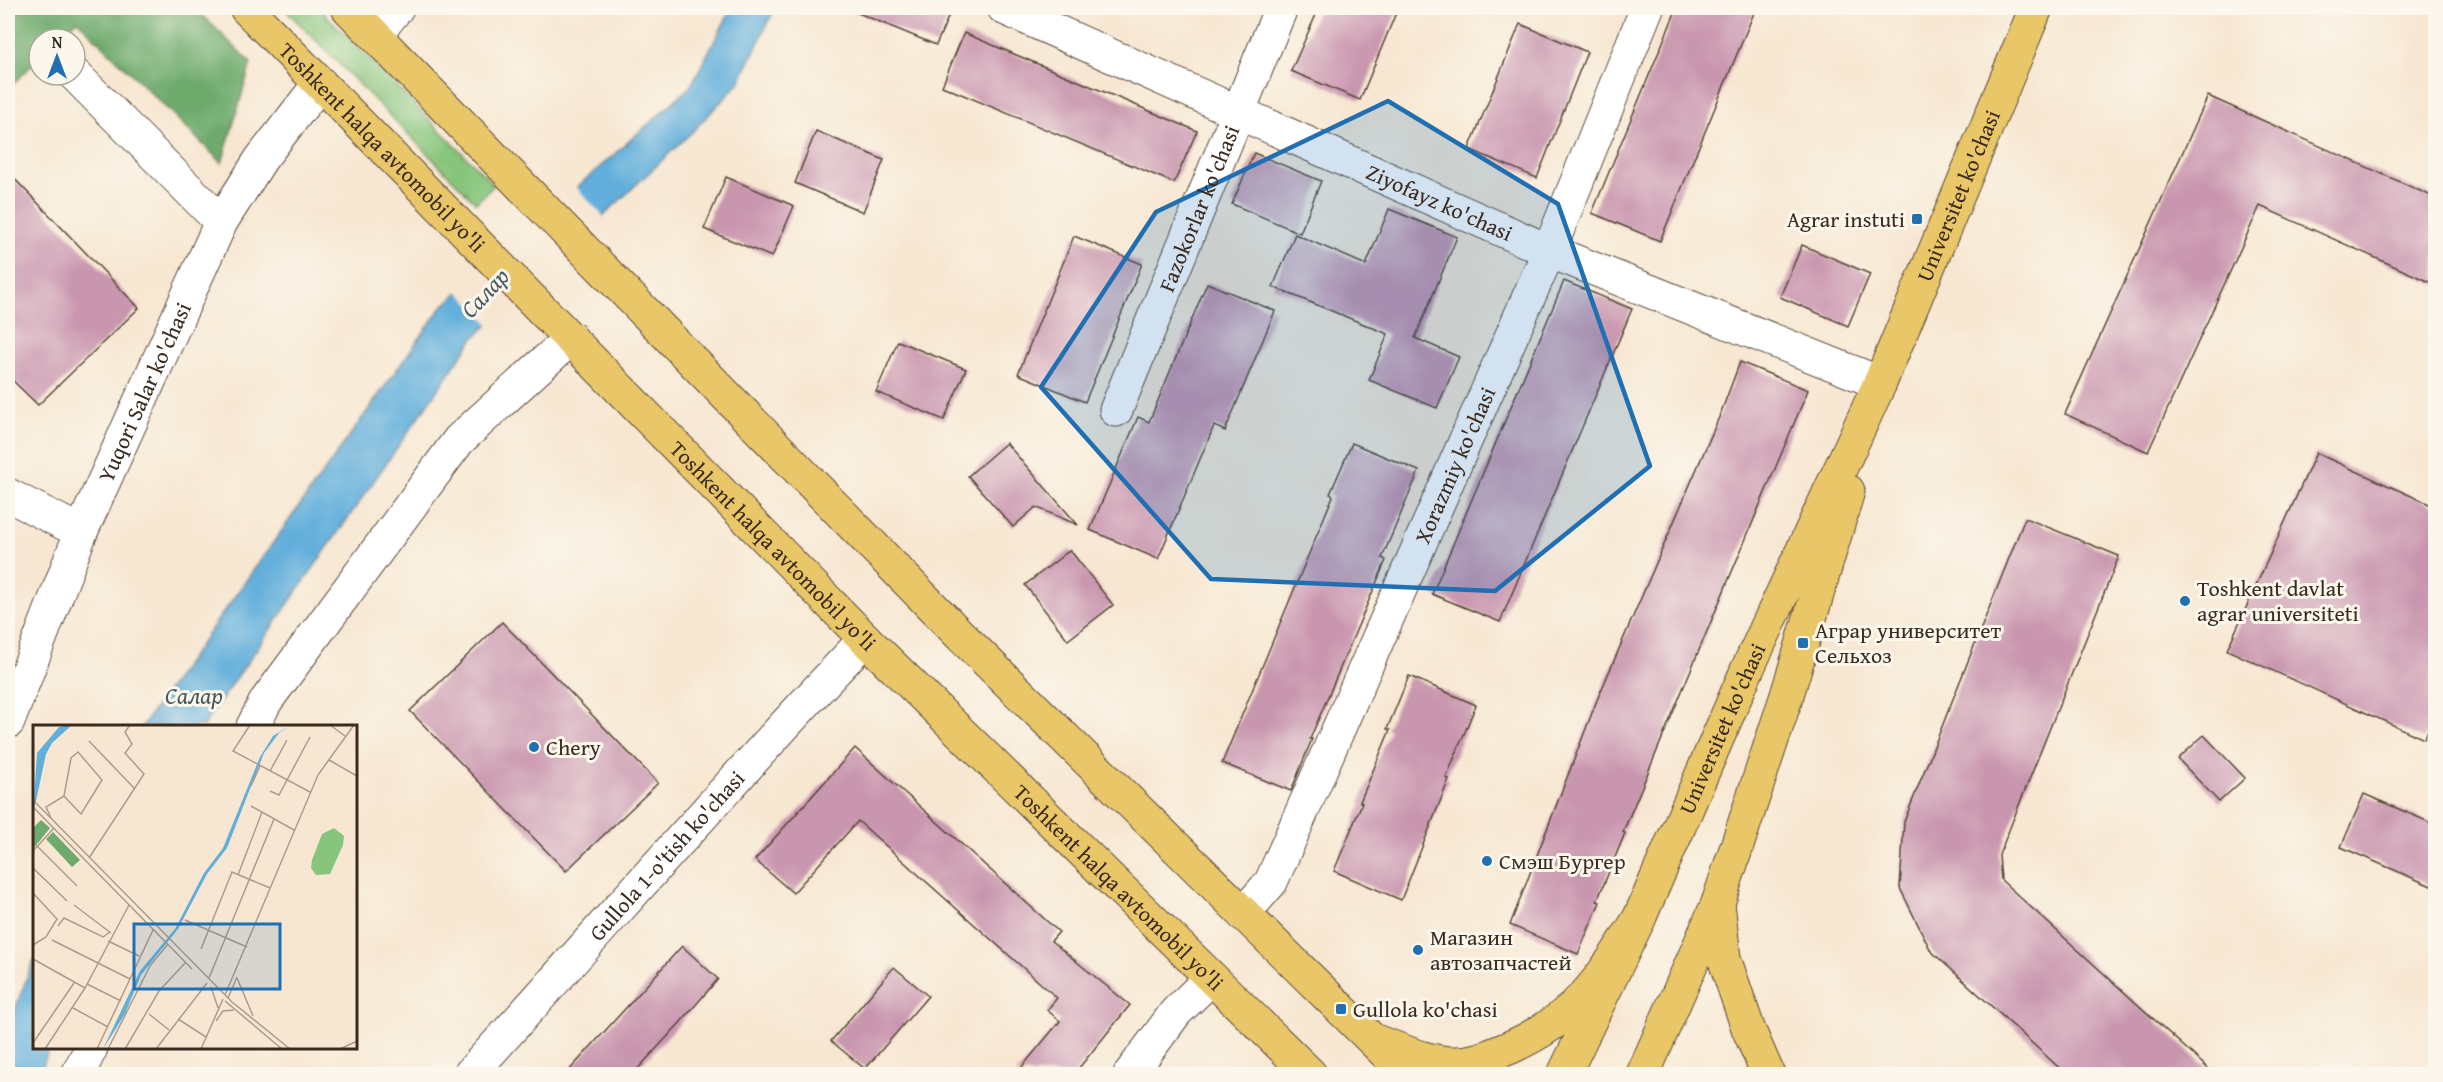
<svg xmlns="http://www.w3.org/2000/svg" width="2443" height="1082" viewBox="0 0 2443 1082" font-family="'Gentium Book Plus',serif">
	<style>
		.green { fill: #87c57c; stroke: #61784d; stroke-width: 1.5 }
		.forest { fill: #6daa6c; stroke: #546a45; stroke-width: 1.5 }
		.water { fill: #62afdb; stroke: #4e6c7c; stroke-width: 1.5 }
		.pier { fill: #f7e7d2 }
		.building { fill: #c996af }
		.lines { fill: none; stroke-linecap: round; stroke-linejoin: round }
		.minor-casing { stroke: #574639; stroke-width: 35 }
		.major-casing { stroke: #574639; stroke-width: 35 }
		.highway-casing { stroke: #574639; stroke-width: 35 }
		.minor { stroke: #fff; stroke-width: 33 }
		.major { stroke: #e9c769; stroke-width: 33 }
		.highway { stroke: #e9c769; stroke-width: 33 }
		.marked { fill: #1f6fb2; fill-opacity: 0.2; stroke: #1f6fb2; stroke-width: 4.5; stroke-linejoin: round }
		.poi-dot { fill: #1f6fb2; stroke: #fbf7ec; stroke-width: 2 }
		.labels { text-anchor: middle; stroke-width: 6; stroke-linejoin: round; paint-order: stroke }
		.street-label { font-size: 22px; fill: #3b2a1e; stroke: #fbf7ec }
		.poi-label { font-size: 22px; fill: #3b2a1e; stroke: #fbf7ec; text-anchor: start }
		.water-label { font-size: 24px; font-style: italic; fill: #495960; stroke: #fbf7ec }
		.inset-road { fill: none; stroke: #ac9b8a; stroke-width: 1.5 }
		.view { fill: #1f6fb2; fill-opacity: 0.15; stroke: #1f6fb2; stroke-width: 3 }
		.inset-edge { fill: none; stroke: #3b2a1e; stroke-width: 3 }
	</style>
	<rect width="100%" height="100%" fill="#fbf7ec"/>
	<filter id="ink" filterUnits="userSpaceOnUse"><feTurbulence type="fractalNoise" baseFrequency=".0167" numOctaves="2"/><feDisplacementMap in="SourceGraphic" scale="12" xChannelSelector="R" yChannelSelector="G"/><feConvolveMatrix kernelMatrix="1 2 1 2 8 2 1 2 1" color-interpolation-filters="sRGB"/></filter>
	<filter id="wash" filterUnits="userSpaceOnUse"><feTurbulence type="fractalNoise" baseFrequency=".008" numOctaves="4" result="noise"/><feDisplacementMap in="SourceGraphic" scale="24" xChannelSelector="R" yChannelSelector="G"/><feGaussianBlur stdDeviation="1.35" result="paint"/><feColorMatrix in="noise" values="0 0 0 0 0 0 0 0 0 0 0 0 0 0 0 0 0 1.4 0 .05"/><feComposite in="paint" operator="in"/></filter>
	<g filter="url(#wash)">
		<rect width="100%" height="100%" fill="#f7e7d2"/>
		<path class="green" d="M 284,8 L 319,8 L 494,185 L 476,203 Z"/>
		<path class="forest" d="M 8,8 L 195,8 L 251,63 L 222,163 L 77,20 L 58,39 L 39,39 L 39,58 L 8,89 Z"/>
		<g class="water">
			<path d="M 732,8 L 775,8 L 739,83 L 692,132 L 473,339 L 203,726 L 142,726 L 441,308 L 690,87 Z"/>
			<path d="M 34,959 L 34,1048 L 49,1048 L 40,1074 L 8,1074 L 8,1028 Z"/>
		</g>
		<path class="pier" d="M 574,185 L 605,218 L 491,326 L 457,290 Z"/>
		<g id="blocks">
			<g class="building">
				<path d="M 846,8 L 952,8 L 936,45 Z"/>
				<path d="M 1319,8 L 1398,8 L 1360,100 L 1291,71 Z"/>
				<path d="M 1677,8 L 1756,8 L 1660,241 L 1592,213 Z"/>
				<path d="M 1520,24 L 1587,52 L 1537,178 L 1469,149 Z"/>
				<path d="M 964,33 L 1197,131 L 1174,183 L 942,86 Z"/>
				<path d="M 2208,96 L 2436,198 L 2436,285 L 2260,206 L 2148,452 L 2065,414 Z"/>
				<path d="M 816,131 L 884,160 L 863,212 L 795,183 Z"/>
				<path d="M 1254,153 L 1321,181 L 1300,233 L 1232,204 Z"/>
				<path d="M 8,172 L 139,308 L 38,405 L 8,376 Z"/>
				<path d="M 726,177 L 794,206 L 772,257 L 704,229 Z"/>
				<path d="M 1389,209 L 1457,237 L 1415,338 L 1459,357 L 1437,408 L 1369,380 L 1388,334 L 1273,287 L 1295,234 L 1366,265 Z"/>
				<path d="M 1074,236 L 1142,264 L 1085,402 L 1018,374 Z"/>
				<path d="M 1802,245 L 1870,274 L 1848,326 L 1780,297 Z"/>
				<path d="M 1564,281 L 1632,309 L 1500,622 L 1432,594 Z"/>
				<path d="M 1207,283 L 1275,311 L 1225,431 L 1214,426 L 1158,559 L 1090,530 L 1138,417 L 1149,422 Z"/>
				<path d="M 898,341 L 966,369 L 944,420 L 876,392 Z"/>
				<path d="M 1740,362 L 1808,390 L 1623,832 L 1625,833 L 1597,901 L 1600,902 L 1578,954 L 1510,925 L 1597,700 L 1720,415 Z"/>
				<path d="M 1006,443 L 1078,525 L 1036,507 L 1013,527 L 968,476 Z"/>
				<path d="M 1352,443 L 1419,471 L 1382,558 L 1386,560 L 1310,739 L 1312,739 L 1291,791 L 1222,763 L 1333,496 L 1330,494 Z"/>
				<path d="M 2316,453 L 2436,507 L 2436,714 L 2424,739 L 2227,650 Z"/>
				<path d="M 2025,518 L 2119,556 L 1999,855 L 2001,880 L 2214,1074 L 2066,1074 L 1931,951 L 1900,888 L 1904,822 Z"/>
				<path d="M 1070,550 L 1113,605 L 1068,640 L 1025,585 Z"/>
				<path d="M 502,622 L 658,783 L 566,871 L 410,711 Z"/>
				<path d="M 1409,676 L 1476,705 L 1446,778 L 1449,779 L 1401,900 L 1334,871 L 1362,803 L 1360,802 L 1390,730 L 1387,729 Z"/>
				<path d="M 2204,735 L 2245,778 L 2219,802 L 2178,759 Z"/>
				<path d="M 855,748 L 1059,932 L 1051,941 L 1130,1005 L 1074,1074 L 1016,1074 L 1060,1021 L 1047,1010 L 1057,998 L 858,821 L 793,893 L 755,860 Z"/>
				<path d="M 2364,794 L 2436,825 L 2436,888 L 2341,847 Z"/>
				<path d="M 682,946 L 718,979 L 680,1023 L 633,1074 L 566,1074 Z"/>
				<path d="M 894,967 L 928,996 L 865,1069 L 831,1041 Z"/>
			</g>
		</g>
	</g>
	<g filter="url(#ink)">
		<use href="#blocks" fill-opacity="0" stroke="#574639" stroke-width="1.5"/>
		<g class="lines">
			<g class="minor-casing">
				<g id="minor">
					<path id="s1" d="M 1004,8 L 1549,251 L 1880,383"/>
					<path d="M 375,35 L 397,8"/>
					<path d="M 75,75 L 221,222"/>
					<path id="s2" d="M 1116,410 L 1281,8"/>
					<path d="M 8,495 L 81,532"/>
					<path id="s3" d="M 8,722 L 81,532 L 221,222 L 261,159 L 320,83"/>
					<path d="M 253,726 L 266,701 L 459,440 L 571,338"/>
					<path id="s4" d="M 1243,914 L 1271,882 L 1549,251 L 1647,8"/>
					<path d="M 78,1074 L 91,1048"/>
					<path id="s5" d="M 470,1074 C 602,929 730,781 865,639"/>
					<path d="M 1130,1074 L 1176,1012 L 1211,978"/>
				</g>
			</g>
			<g class="major-casing">
				<g id="major">
					<path id="s6" d="M 1564,1074 L 1639,919 L 1747,670 L 1880,383 L 2036,8"/>
					<path d="M 1643,1074 L 1718,903 L 1787,695 L 1848,491"/>
				</g>
			</g>
			<g class="highway-casing">
				<g id="highway">
					<path id="s7" d="M 246,8 L 865,639 L 1310,1074"/>
					<path d="M 348,8 L 959,634 L 1407,1074"/>
					<path d="M 1718,903 L 1724,958 L 1748,1028 L 1768,1074"/>
					<path d="M 1378,1042 C 1402,1050 1428,1063 1454,1063 C 1475,1063 1492,1055 1511,1047 C 1579,1016 1600,980 1639,919"/>
				</g>
			</g>
			<use href="#minor" class="minor"/>
			<use href="#major" class="major"/>
			<use href="#highway" class="highway"/>
		</g>
	</g>
	<path class="marked" d="M 1388,101 L 1558,204 L 1650,466 L 1495,591 L 1211,579 L 1041,387 L 1156,212 Z"/>
	<g class="poi-dot">
		<rect x="1911" y="213" width="12" height="12" rx="3"/>
		<circle cx="2185" cy="601" r="6"/>
		<rect x="1797" y="637" width="12" height="12" rx="3"/>
		<circle cx="534" cy="747" r="6"/>
		<circle cx="1487" cy="861" r="6"/>
		<circle cx="1418" cy="950" r="6"/>
		<rect x="1335" y="1003" width="12" height="12" rx="3"/>
	</g>
	<g class="labels">
		<g class="street-label">
			<text dy="8" stroke="none"><textPath href="#s7" startOffset="195">Toshkent halqa avtomobil yo'li</textPath></text>
			<text dy="8" stroke="none"><textPath href="#s6" startOffset="963">Universitet ko'chasi</textPath></text>
			<text dy="8" stroke="none"><textPath href="#s1" startOffset="477">Ziyofayz ko'chasi</textPath></text>
			<text dy="8" stroke="none"><textPath href="#s2" startOffset="218">Fazokorlar ko'chasi</textPath></text>
			<text dy="8" stroke="none"><textPath href="#s3" startOffset="357">Yuqori Salar ko'chasi</textPath></text>
			<text dy="8" stroke="none"><textPath href="#s4" startOffset="498">Xorazmiy ko'chasi</textPath></text>
			<text dy="8" stroke="none"><textPath href="#s7" startOffset="753">Toshkent halqa avtomobil yo'li</textPath></text>
			<text dy="8" stroke="none"><textPath href="#s6" startOffset="380">Universitet ko'chasi</textPath></text>
			<text dy="8" stroke="none"><textPath href="#s5" startOffset="294">Gullola 1-o'tish ko'chasi</textPath></text>
			<text dy="8" stroke="none"><textPath href="#s7" startOffset="1239">Toshkent halqa avtomobil yo'li</textPath></text>
		</g>
		<g class="poi-label">
			<text x="1905" y="227" text-anchor="end">Agrar instuti</text>
			<text x="2197" y="596">Toshkent davlat<tspan x="2197" dy="25">agrar universiteti</tspan></text>
			<text x="1815" y="638">Аграр университет<tspan x="1815" dy="25">Сельхоз</tspan></text>
			<text x="546" y="755">Chery</text>
			<text x="1499" y="869">Смэш Бургер</text>
			<text x="1430" y="945">Магазин<tspan x="1430" dy="25">автозапчастей</tspan></text>
			<text x="1353" y="1017">Gullola ko'chasi</text>
		</g>
		<g class="water-label">
			<text transform="translate(485 293) rotate(-47)" y="8">Салар</text>
			<text x="194" y="704">Салар</text>
		</g>
	</g>
	<g transform="translate(33 725)">
		<rect width="324" height="324" fill="#f7e7d2"/>
		<path d="M 301,103 L 311,111 L 310,120 L 297,149 L 283,150 L 278,143 L 279,135 L 289,109 Z" fill="#87c57c"/>
		<path d="M 8,95 L 17,103 L 0,124 L 0,103 ZM 20,107 L 47,135 L 39,142 L 13,114 Z" fill="#6daa6c"/>
		<path d="M 39,0 L 19,18 L 13,29 L 0,90 L 4,28 L 26,2 ZM 258,0 L 246,8 L 231,28 L 194,123 L 174,149 L 145,204 L 108,250 L 92,289 L 70,324 L 107,246 L 142,204 L 171,148 L 190,123 L 227,32 L 240,11 Z" fill="#62afdb"/>
		<path class="inset-road" d="M 217,0 L 200,26 L 277,67M 297,0 L 312,11M 56,16 L 101,63M 296,35 L 324,51M 237,46 L 254,15M 218,61 L 227,41M 237,66 L 246,70 L 277,12M 0,75 L 199,277 L 257,324M 218,81 L 261,105M 0,82 L 159,244M 18,93 L 13,82 L 31,71 L 38,33 L 45,27 L 69,55 L 48,89 L 31,71M 3,120 L 44,161M 0,126 L 21,103M 56,133 L 111,49 L 92,28 L 99,19 L 92,7 L 97,0M 0,143 L 34,176M 205,150 L 229,87M 0,168 L 24,194 L 13,212 L 0,220M 41,180 L 78,208M 152,195 L 214,222M 25,201 L 31,193 L 70,212 L 77,207M 19,215 L 97,254M 75,216 L 106,231M 168,224 L 199,147 L 237,163M 0,234 L 52,263M 176,253 L 241,94M 204,253 L 220,291M 54,259 L 88,276M 178,262 L 185,283M 192,270 L 285,50 L 321,0M 195,273 L 204,252M 192,276 L 249,324M 40,283 L 75,302M 116,289 L 136,305M 145,294 L 173,312M 183,296 L 190,286 L 201,285M 0,318 L 41,258M 12,324 L 52,263 L 96,180M 64,324 L 120,205M 75,324 L 117,241 L 135,219M 92,324 L 126,266 L 153,237M 123,324 L 174,258M 168,324 L 190,274M 307,324 L 324,316"/>
		<path class="view" d="M 101,199 L 247,199 L 247,264 L 101,264 Z"/>
		<rect width="324" height="324" class="inset-edge"/>
	</g>
	<rect width="2443" height="1082" fill="none" stroke="#fbf7ec" stroke-width="30"/>
	<g transform="translate(57 57)"><circle r="28" fill="#fbf7ec" stroke="#aea59a" stroke-width="1.5"/>
	<path d="M0-4.5L10 22L0 15L-10 22Z" fill="#1f6fb2"/>
	<text y="-9" font-size="16" font-weight="bold" text-anchor="middle" fill="#3b2a1e">N</text>
	</g>
</svg>
